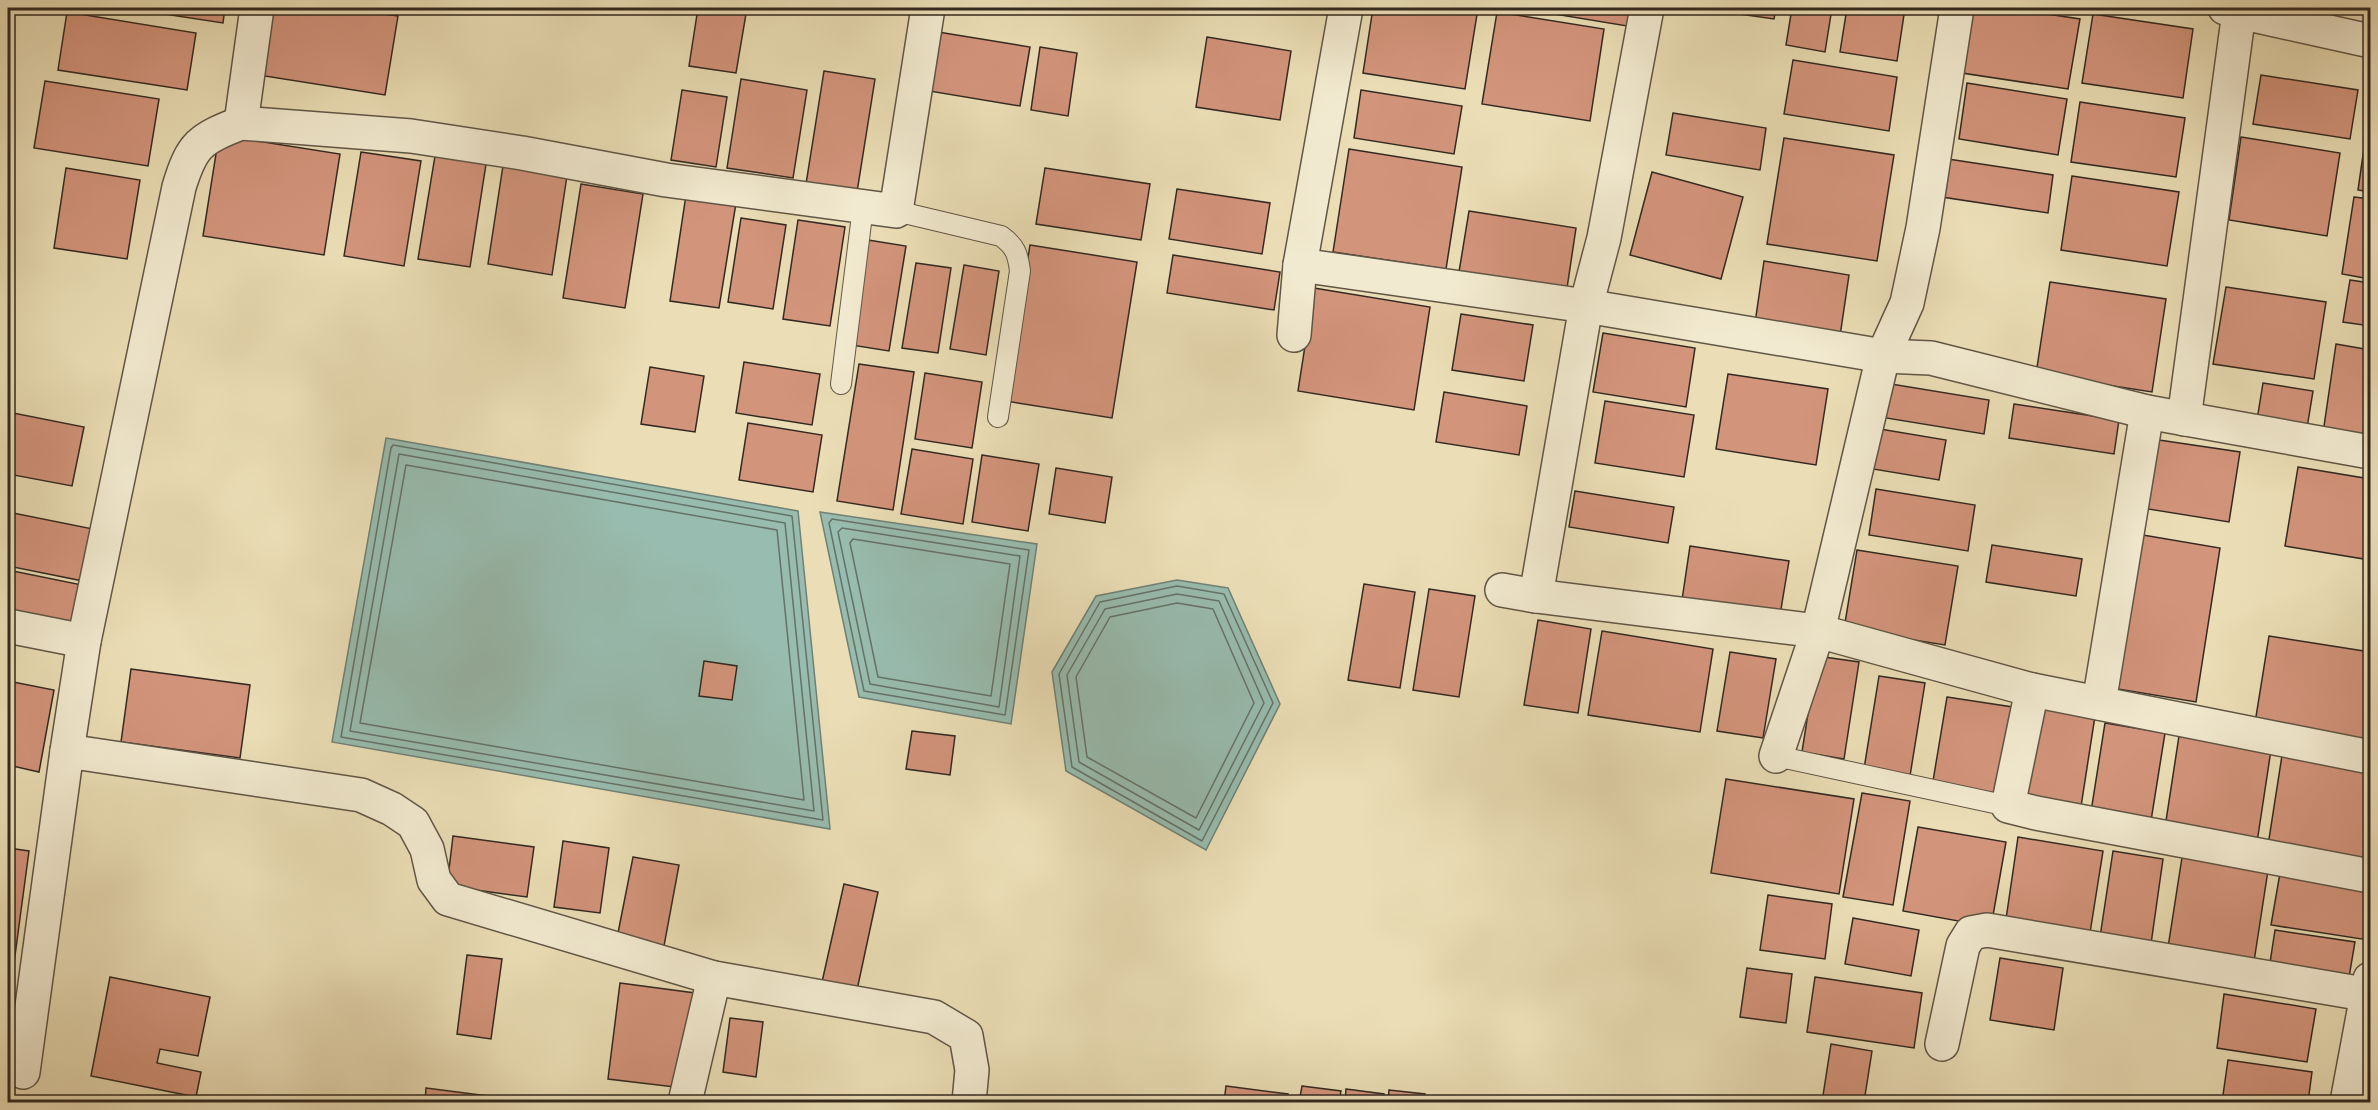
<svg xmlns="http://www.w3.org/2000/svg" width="2378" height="1110" viewBox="0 0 2378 1110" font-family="'IM FELL English',serif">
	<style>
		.water { fill: #98bcaf; stroke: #6f8176; stroke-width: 1.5 }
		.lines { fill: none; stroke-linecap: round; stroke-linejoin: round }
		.shore { stroke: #657268; stroke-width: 1.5 }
		.building { fill: #d3947c; stroke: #322920; stroke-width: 1.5 }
		.lane-casing { stroke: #605646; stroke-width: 22 }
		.street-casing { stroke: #605646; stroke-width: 36 }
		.lane { stroke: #f2ead0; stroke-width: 20 }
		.street { stroke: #f2ead0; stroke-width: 33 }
	</style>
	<rect width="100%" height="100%" fill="#ebdeb6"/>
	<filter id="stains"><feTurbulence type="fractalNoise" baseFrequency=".00333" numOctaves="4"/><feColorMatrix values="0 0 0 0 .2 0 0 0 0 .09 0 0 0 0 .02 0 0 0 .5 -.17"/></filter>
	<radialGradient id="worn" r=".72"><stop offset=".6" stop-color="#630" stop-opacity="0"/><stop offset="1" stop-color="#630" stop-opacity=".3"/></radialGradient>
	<g class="water">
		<path d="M 386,438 L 798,511 L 830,829 L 332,742 Z"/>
		<path d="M 820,512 L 1037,544 L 1011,724 L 859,697 Z"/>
		<path d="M 1177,580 L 1228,588 L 1280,704 L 1206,850 L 1066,771 L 1052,672 L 1096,596 Z"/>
	</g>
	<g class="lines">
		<g class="shore">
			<path d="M 393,445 L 792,516 L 823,820 L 341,737 L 391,448 Z"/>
			<path d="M 399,454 L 785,523 L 814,811 L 350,731 Z"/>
			<path d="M 406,465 L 777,530 L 804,800 L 360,723 Z"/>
			<path d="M 832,519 L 1029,550 L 1005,715 L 864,691 L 829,523 Z"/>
			<path d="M 842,528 L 1020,556 L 999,707 L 870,684 L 838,532 Z"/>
			<path d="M 853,539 L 1010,564 L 991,696 L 878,677 L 850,543 Z"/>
			<path d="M 1177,586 L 1224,594 L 1273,703 L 1202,841 L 1072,767 L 1059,674 L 1100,602 Z"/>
			<path d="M 1177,594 L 1219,601 L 1264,703 L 1199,830 L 1079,762 L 1067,675 L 1105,609 Z"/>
			<path d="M 1177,603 L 1213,609 L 1254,703 L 1196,818 L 1087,757 L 1076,677 L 1110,617 Z"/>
		</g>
	</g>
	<g class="building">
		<path d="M 125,8 L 225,8 L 223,23 Z"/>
		<path d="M 263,8 L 343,8 L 398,16 L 385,95 L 253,74 Z"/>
		<path d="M 698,8 L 747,8 L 736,73 L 689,66 Z"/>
		<path d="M 1373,8 L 1478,8 L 1465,89 L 1363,73 Z"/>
		<path d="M 1518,8 L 1630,8 L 1627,26 Z"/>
		<path d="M 1697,8 L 1776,8 L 1774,19 Z"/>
		<path d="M 1792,8 L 1832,8 L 1825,52 L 1786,45 Z"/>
		<path d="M 1847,8 L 1905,8 L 1897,61 L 1840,52 Z"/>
		<path d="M 1972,8 L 2006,8 L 2080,19 L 2068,89 L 1962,73 Z"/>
		<path d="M 67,12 L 196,33 L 187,90 L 58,70 Z"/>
		<path d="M 1497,12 L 1604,29 L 1590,121 L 1482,104 Z"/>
		<path d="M 2093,14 L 2193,29 L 2183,98 L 2082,83 Z"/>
		<path d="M 932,31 L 1030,47 L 1020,106 L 923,90 Z"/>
		<path d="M 1207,37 L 1291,51 L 1280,120 L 1196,107 Z"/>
		<path d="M 1040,47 L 1077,53 L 1068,116 L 1031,110 Z"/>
		<path d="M 1793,60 L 1897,77 L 1889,131 L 1784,114 Z"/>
		<path d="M 824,71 L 875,79 L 857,192 L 806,184 Z"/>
		<path d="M 2261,75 L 2358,90 L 2350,139 L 2253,124 Z"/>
		<path d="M 741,79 L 807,90 L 793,178 L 727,168 Z"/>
		<path d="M 45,81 L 159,99 L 148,166 L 34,148 Z"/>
		<path d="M 1967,83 L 2067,99 L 2058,155 L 1959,139 Z"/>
		<path d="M 682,90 L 727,97 L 716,167 L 671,160 Z"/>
		<path d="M 1361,90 L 1462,106 L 1454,154 L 1354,138 Z"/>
		<path d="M 2080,102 L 2185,118 L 2176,177 L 2071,162 Z"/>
		<path d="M 1673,113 L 1766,128 L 1760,170 L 1666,155 Z"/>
		<path d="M 2367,127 L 2370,128 L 2370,192 L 2358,190 Z"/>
		<path d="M 219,135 L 340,154 L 324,255 L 203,236 Z"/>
		<path d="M 2241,137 L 2340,153 L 2327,236 L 2229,220 Z"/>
		<path d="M 1784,138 L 1894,155 L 1877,261 L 1767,244 Z"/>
		<path d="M 1349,149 L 1462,167 L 1446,269 L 1333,252 Z"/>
		<path d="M 361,152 L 421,161 L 404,266 L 344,256 Z"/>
		<path d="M 435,156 L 486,164 L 470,267 L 418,259 Z"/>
		<path d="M 504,159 L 568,169 L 552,275 L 488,264 Z"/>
		<path d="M 1948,159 L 2053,175 L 2048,213 L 1942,197 Z"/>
		<path d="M 66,168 L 140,180 L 127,259 L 54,248 Z"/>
		<path d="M 1045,168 L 1150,184 L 1141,240 L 1036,224 Z"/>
		<path d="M 1652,172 L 1743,197 L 1721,279 L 1630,255 Z"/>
		<path d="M 2072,176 L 2179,192 L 2167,266 L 2061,250 Z"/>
		<path d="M 581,184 L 643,194 L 625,308 L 563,298 Z"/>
		<path d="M 1177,189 L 1270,203 L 1262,254 L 1169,239 Z"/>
		<path d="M 686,195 L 736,203 L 719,308 L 670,301 Z"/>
		<path d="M 2354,197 L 2370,199 L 2370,279 L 2342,274 Z"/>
		<path d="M 1469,211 L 1576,228 L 1566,295 L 1458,278 Z"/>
		<path d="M 741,218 L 786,225 L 773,309 L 728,302 Z"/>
		<path d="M 798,220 L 845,227 L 830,326 L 783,319 Z"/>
		<path d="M 868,240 L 906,246 L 889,351 L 851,345 Z"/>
		<path d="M 1030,245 L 1137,262 L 1112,418 L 1005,401 Z"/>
		<path d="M 1173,255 L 1280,272 L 1274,310 L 1167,293 Z"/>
		<path d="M 1764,261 L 1849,275 L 1840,336 L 1755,323 Z"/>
		<path d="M 916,263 L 951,268 L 938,353 L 902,348 Z"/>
		<path d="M 964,265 L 999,271 L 986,355 L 950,349 Z"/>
		<path d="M 2350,280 L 2370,283 L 2370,326 L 2343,322 Z"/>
		<path d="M 2050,282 L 2166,299 L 2152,392 L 2036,374 Z"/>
		<path d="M 2226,287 L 2326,302 L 2314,379 L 2213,364 Z"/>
		<path d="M 1314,288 L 1430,307 L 1414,410 L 1298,391 Z"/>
		<path d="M 1461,314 L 1533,325 L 1524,381 L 1452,370 Z"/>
		<path d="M 1603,333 L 1695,348 L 1686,407 L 1593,392 Z"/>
		<path d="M 2336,344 L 2370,350 L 2370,440 L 2323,433 Z"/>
		<path d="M 744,362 L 820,374 L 812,425 L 736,413 Z"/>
		<path d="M 859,364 L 914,372 L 893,510 L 837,501 Z"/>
		<path d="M 650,367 L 704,376 L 695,432 L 641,424 Z"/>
		<path d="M 925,373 L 982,382 L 972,448 L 915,439 Z"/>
		<path d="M 1728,374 L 1828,389 L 1816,465 L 1716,449 Z"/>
		<path d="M 1885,383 L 1989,400 L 1984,434 L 1880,417 Z"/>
		<path d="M 2263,383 L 2313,391 L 2307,428 L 2257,420 Z"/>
		<path d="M 1444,392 L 1527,406 L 1519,455 L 1436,442 Z"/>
		<path d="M 1605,401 L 1694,415 L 1684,477 L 1595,463 Z"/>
		<path d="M 2014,404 L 2119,420 L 2114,454 L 2009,438 Z"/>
		<path d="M 8,412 L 84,427 L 72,486 L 8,474 Z"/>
		<path d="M 748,423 L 822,435 L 813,492 L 739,480 Z"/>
		<path d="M 1880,429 L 1946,440 L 1939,480 L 1873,469 Z"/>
		<path d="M 2159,440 L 2240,452 L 2229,522 L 2148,509 Z"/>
		<path d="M 912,449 L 973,459 L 963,524 L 901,514 Z"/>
		<path d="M 982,455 L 1039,464 L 1028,531 L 972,522 Z"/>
		<path d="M 2298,467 L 2370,479 L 2370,560 L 2285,546 Z"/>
		<path d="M 1056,468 L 1112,477 L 1105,523 L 1049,514 Z"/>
		<path d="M 1876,489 L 1975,505 L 1968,551 L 1869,535 Z"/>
		<path d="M 1575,491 L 1674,507 L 1668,543 L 1569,527 Z"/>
		<path d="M 8,512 L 93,529 L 83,581 L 8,566 Z"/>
		<path d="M 2137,534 L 2220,548 L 2196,702 L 2112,688 Z"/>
		<path d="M 1992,545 L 2082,559 L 2076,596 L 1986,582 Z"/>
		<path d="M 1690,546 L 1789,561 L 1780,615 L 1682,600 Z"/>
		<path d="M 1857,550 L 1958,566 L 1945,645 L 1844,629 Z"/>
		<path d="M 8,570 L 82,585 L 73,630 L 8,617 Z"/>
		<path d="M 1364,584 L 1415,592 L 1400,688 L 1348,680 Z"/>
		<path d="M 1429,589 L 1475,596 L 1459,697 L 1413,690 Z"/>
		<path d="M 1538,620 L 1591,629 L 1578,713 L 1524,705 Z"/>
		<path d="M 1602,631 L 1713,649 L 1700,732 L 1588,715 Z"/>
		<path d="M 2269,636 L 2370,652 L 2370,741 L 2255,723 Z"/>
		<path d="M 1730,652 L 1776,659 L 1763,738 L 1717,731 Z"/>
		<path d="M 1817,656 L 1859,662 L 1844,759 L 1802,752 Z"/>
		<path d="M 704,661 L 737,666 L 732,700 L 699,696 Z"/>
		<path d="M 131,669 L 250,685 L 240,758 L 121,742 Z"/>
		<path d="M 1879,676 L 1925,683 L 1909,782 L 1863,775 Z"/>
		<path d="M 8,681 L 54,690 L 39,772 L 8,765 Z"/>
		<path d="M 1947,697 L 2019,708 L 2004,798 L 1932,787 Z"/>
		<path d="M 2038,707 L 2095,716 L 2080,813 L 2023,804 Z"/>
		<path d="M 2105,723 L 2165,733 L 2150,827 L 2090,818 Z"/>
		<path d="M 912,731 L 955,736 L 950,775 L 906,769 Z"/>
		<path d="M 2179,736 L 2271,750 L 2256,849 L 2164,834 Z"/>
		<path d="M 2283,749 L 2370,763 L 2370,869 L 2267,852 Z"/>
		<path d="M 1726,779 L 1854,799 L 1839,894 L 1711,873 Z"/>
		<path d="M 1862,793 L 1910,801 L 1893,905 L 1843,897 Z"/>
		<path d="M 1918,827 L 2006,842 L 1991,927 L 1903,911 Z"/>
		<path d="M 453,836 L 534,847 L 527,897 L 447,886 Z"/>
		<path d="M 2018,837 L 2103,851 L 2089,939 L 2005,926 Z"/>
		<path d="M 563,841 L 609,848 L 600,913 L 554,907 Z"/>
		<path d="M 8,848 L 29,851 L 8,1008 Z"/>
		<path d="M 2113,851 L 2163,859 L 2151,944 L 2100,937 Z"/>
		<path d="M 2183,851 L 2269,864 L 2253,968 L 2167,954 Z"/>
		<path d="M 633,857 L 679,865 L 664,946 L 617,938 Z"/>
		<path d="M 2280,873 L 2370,887 L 2368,940 L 2271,925 Z"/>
		<path d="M 844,884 L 878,892 L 857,990 L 822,982 Z"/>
		<path d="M 1768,895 L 1832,904 L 1825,959 L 1760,950 Z"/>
		<path d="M 1853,918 L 1919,930 L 1911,976 L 1845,964 Z"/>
		<path d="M 2275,930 L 2355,942 L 2347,989 L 2268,976 Z"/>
		<path d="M 467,955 L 502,959 L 491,1039 L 457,1034 Z"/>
		<path d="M 2000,958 L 2063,968 L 2054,1030 L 1990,1020 Z"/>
		<path d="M 1747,968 L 1792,974 L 1786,1023 L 1740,1017 Z"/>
		<path d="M 110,977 L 210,997 L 198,1056 L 160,1049 L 157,1063 L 201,1072 L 196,1097 L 91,1076 Z"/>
		<path d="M 1815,977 L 1922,993 L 1914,1048 L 1807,1032 Z"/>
		<path d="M 620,983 L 695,993 L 683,1088 L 608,1079 Z"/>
		<path d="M 2224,994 L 2316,1009 L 2307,1062 L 2217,1048 Z"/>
		<path d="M 730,1018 L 763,1022 L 756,1077 L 723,1072 Z"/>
		<path d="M 1831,1044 L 1872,1051 L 1864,1102 L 1822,1102 Z"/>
		<path d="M 2228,1060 L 2312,1072 L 2308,1102 L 2222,1102 Z"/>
		<path d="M 1226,1086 L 1288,1094 L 1287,1102 L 1224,1102 Z"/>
		<path d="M 1302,1086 L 1341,1091 L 1339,1102 L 1299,1102 Z"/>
		<path d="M 426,1088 L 528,1101 L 528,1102 L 425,1102 Z"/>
		<path d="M 1346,1089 L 1384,1094 L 1382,1102 L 1345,1102 Z"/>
		<path d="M 1389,1090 L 1425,1094 L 1424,1102 L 1388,1102 Z"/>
	</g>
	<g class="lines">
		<g class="lane-casing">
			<g id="lane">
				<path d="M 896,211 L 1001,236 C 1015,246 1018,254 1020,271 L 998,417"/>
				<path d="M 841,384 L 863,207"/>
				<path d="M 1776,756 L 2008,806"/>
			</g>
		</g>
		<g class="street-casing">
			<g id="street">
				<path d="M 2239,12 L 2370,41"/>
				<path d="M 241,123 L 411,136 L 522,153 L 666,180 L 896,211 L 928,8"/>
				<path d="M 1300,265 L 1586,306 L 1883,356 L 1931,358 L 2147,412 L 2370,452"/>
				<path d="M 1294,335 L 1300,265 L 1346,8"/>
				<path d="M 2184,419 L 2239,12 L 2225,8"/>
				<path d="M 1502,590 L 1536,596 L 1818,631 L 2032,690 L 2370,757"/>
				<path d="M 1536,596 L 1586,306 L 1604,238 L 1647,8"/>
				<path d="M 8,626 L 84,641"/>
				<path d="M 2032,690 L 2008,806 L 2036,813 L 2370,876"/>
				<path d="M 2099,703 L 2147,412"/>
				<path d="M 67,751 L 361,795 L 392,809 L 413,823 L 427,849 L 434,880 L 448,899 L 714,978 L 934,1017 L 966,1036 L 972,1070 L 969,1102"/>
				<path d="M 1776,756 L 1818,631 L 1883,356 L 1907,303 L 1923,228 L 1957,8"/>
				<path d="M 1942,1044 L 1963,946 L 1971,933 L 1987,930 L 2370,995"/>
				<path d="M 23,1072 L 67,751 L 84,641 L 179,187 C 192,144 200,139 241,123 L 257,8"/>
				<path d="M 685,1102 L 714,978"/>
				<path d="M 2347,1102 L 2370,979"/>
			</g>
		</g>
		<use href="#lane" class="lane"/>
		<use href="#street" class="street"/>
	</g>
	<rect width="2378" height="1110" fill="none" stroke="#ebdeb6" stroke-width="30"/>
	<rect x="9" y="9" width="2360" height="1092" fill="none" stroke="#322920" stroke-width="3"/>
	<rect x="15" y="15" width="2348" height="1080" fill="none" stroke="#322920" stroke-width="1.5"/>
	<rect width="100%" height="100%" filter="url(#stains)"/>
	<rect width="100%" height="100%" fill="url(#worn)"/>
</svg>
